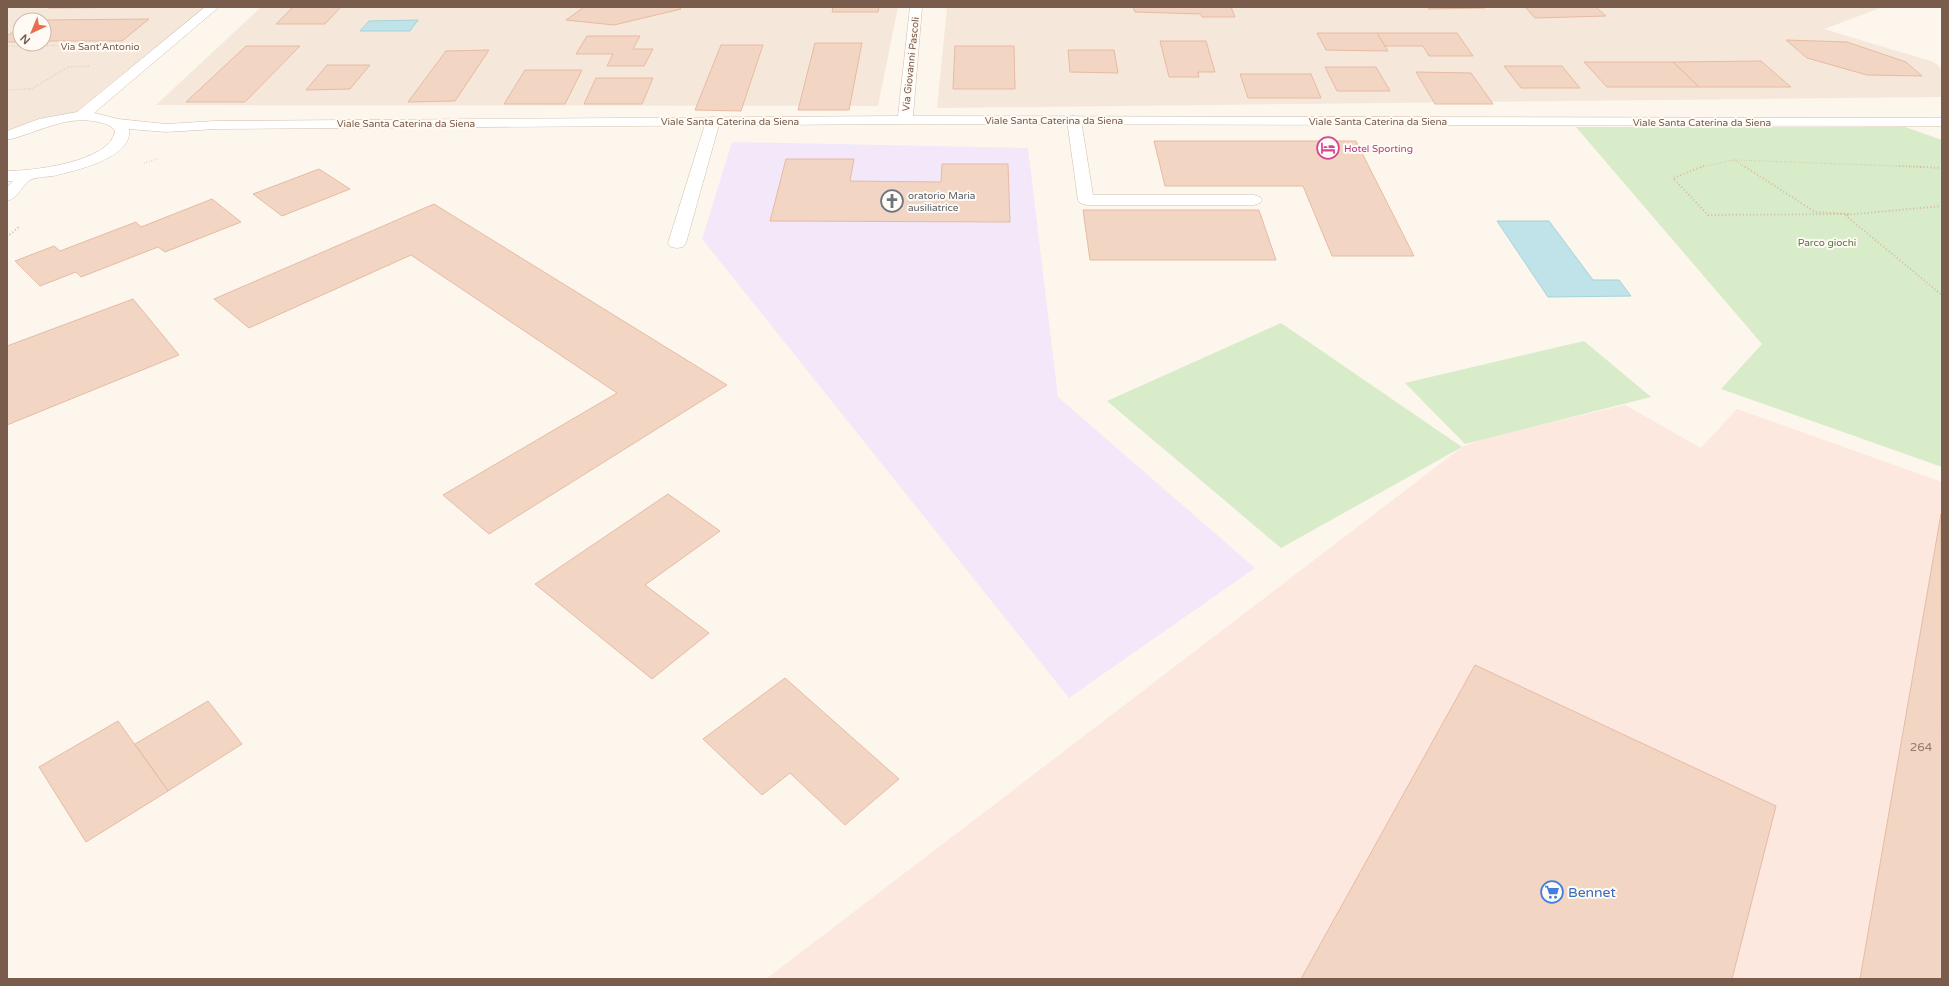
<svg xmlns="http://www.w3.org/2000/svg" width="1949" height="986" viewBox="0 0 1949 986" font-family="'Varela Round',sans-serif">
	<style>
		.residential { fill: #f5e8da; fill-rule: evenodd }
		.commercial { fill: #fde8e0 }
		.education { fill: #f3e8fa }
		.green { fill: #d8ecc9 }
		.water { fill: #bfe3e8; stroke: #a5d3da }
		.building { fill: #f3d5c3; stroke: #e6bba3 }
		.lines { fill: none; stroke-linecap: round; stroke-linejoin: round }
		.lane-casing { stroke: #d1beb0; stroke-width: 1 }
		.street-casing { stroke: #d1beb0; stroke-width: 1 }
		.path-far1 { stroke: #d9b8a5; stroke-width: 1.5; stroke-dasharray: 0.5 2; stroke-linecap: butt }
		.path { stroke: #d9b8a5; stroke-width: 2; stroke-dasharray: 1 2.5; stroke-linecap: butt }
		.lane { fill: #fff; fill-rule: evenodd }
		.street { fill: #fff; fill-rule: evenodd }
		.labels { text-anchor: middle; stroke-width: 4; stroke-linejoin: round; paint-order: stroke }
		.far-street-label { font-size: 10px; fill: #7a5c4d; stroke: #fffaf3 }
		.far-hotel-label { font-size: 10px; fill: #b23c85; stroke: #fffaf3; text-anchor: start }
		.far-worship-label { font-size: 10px; fill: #5b616d; stroke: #fffaf3; text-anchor: start }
		.far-park-label { font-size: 10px; fill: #537a41; stroke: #fffaf3 }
		.near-number-label { font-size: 12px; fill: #987a6a }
		.near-shop-label { font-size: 14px; fill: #366cbe; stroke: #fffaf3; text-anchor: start }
	</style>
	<rect width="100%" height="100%" fill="#fdf6ec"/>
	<g class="residential">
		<path d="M 7,7 L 209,7 L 76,115 L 7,134 ZM 20,20 L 44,20 L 44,44 L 20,44 Z"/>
		<path d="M 261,7 L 898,7 L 878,106 L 156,105 Z"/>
		<path d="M 947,7 L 1883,7 L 1824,29 L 1934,62 L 1942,69 L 1942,97 L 937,108 Z"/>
	</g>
	<path class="commercial" d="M 1625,405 L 1701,448 L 1737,409 L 1942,482 L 1942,979 L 766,979 L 1462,447 L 1490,437 Z"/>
	<path class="education" d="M 732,142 L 1028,148 L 1058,397 L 1255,568 L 1069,698 L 702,239 Z"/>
	<g class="green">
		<path d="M 1576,127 L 1905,127 L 1942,140 L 1942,467 L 1721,389 L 1762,344 Z"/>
		<path d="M 1281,323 L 1462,447 L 1281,548 L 1107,401 Z"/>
		<path d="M 1584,341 L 1651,397 L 1465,444 L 1405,383 Z"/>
	</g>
	<g class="water">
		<path d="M 418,20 L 410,31 L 360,31 L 369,21 Z"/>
		<path d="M 1497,221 L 1549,221 L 1593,280 L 1619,280 L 1631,296 L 1548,297 Z"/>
	</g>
	<g class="building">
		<path d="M 49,7 L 163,7 L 48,8 Z"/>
		<path d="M 293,7 L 341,7 L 325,24 L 276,24 Z"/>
		<path d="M 584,7 L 678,7 L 681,9 L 614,25 L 566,20 Z"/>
		<path d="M 833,7 L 879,7 L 878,12 L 832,12 Z"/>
		<path d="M 1133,7 L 1231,7 L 1235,17 L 1202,17 L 1201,14 L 1135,12 Z"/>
		<path d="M 1428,7 L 1484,7 L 1485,8 L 1429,9 Z"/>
		<path d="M 1525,7 L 1596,7 L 1606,16 L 1535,18 Z"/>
		<path d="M 149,19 L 122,41 L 44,41 L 44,20 Z"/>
		<path d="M 20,27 L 20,42 L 7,42 L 7,36 Z"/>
		<path d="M 1317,33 L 1377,33 L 1388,51 L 1326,50 Z"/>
		<path d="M 1377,33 L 1457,33 L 1473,56 L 1429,56 L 1423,46 L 1385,46 Z"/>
		<path d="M 587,36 L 640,36 L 633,49 L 653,49 L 644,66 L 607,66 L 613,54 L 576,54 Z"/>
		<path d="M 1786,40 L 1847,42 L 1906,62 L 1922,76 L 1867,75 L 1807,58 Z"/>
		<path d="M 1160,41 L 1206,41 L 1215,72 L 1198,72 L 1199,77 L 1169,77 Z"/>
		<path d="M 815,43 L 862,43 L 849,110 L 798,110 Z"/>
		<path d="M 721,45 L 763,45 L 741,111 L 695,110 Z"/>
		<path d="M 246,46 L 300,46 L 245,102 L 186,102 Z"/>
		<path d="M 955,46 L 1014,46 L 1015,89 L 953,89 Z"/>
		<path d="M 489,50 L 455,101 L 408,102 L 446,51 Z"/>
		<path d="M 1068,50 L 1114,50 L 1118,73 L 1070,72 Z"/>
		<path d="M 1761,61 L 1791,87 L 1699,87 L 1673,62 Z"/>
		<path d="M 1584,62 L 1673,62 L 1699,87 L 1607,87 Z"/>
		<path d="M 327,65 L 370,65 L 350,89 L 306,90 Z"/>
		<path d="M 1504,66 L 1562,66 L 1580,88 L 1521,88 Z"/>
		<path d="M 1325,67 L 1376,67 L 1390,91 L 1337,91 Z"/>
		<path d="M 525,70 L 582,70 L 565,104 L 504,104 Z"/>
		<path d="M 1416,72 L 1471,73 L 1493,104 L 1435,104 Z"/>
		<path d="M 1240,74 L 1311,74 L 1321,98 L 1248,98 Z"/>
		<path d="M 596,78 L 653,78 L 642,104 L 584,104 Z"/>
		<path d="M 1154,141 L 1356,141 L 1414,256 L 1332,256 L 1303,186 L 1165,186 Z"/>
		<path d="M 786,159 L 854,159 L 850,181 L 941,182 L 942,164 L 1008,164 L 1010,222 L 770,221 Z"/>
		<path d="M 319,169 L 350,189 L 282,216 L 253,194 Z"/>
		<path d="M 212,199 L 241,222 L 165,252 L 158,247 L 81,277 L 76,272 L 40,286 L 15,261 L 54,246 L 60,251 L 136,222 L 141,227 Z"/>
		<path d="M 434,204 L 727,385 L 489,534 L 443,495 L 617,393 L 411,255 L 249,328 L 214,299 Z"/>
		<path d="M 1083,210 L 1259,210 L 1276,260 L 1090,260 Z"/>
		<path d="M 133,299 L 179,355 L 7,425 L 7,346 Z"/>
		<path d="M 668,494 L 720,531 L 645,585 L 709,633 L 652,679 L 535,584 Z"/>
		<path d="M 1941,514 L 1942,979 L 1860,979 Z"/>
		<path d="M 1475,665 L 1776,806 L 1732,979 L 1301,979 Z"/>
		<path d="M 785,678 L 899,779 L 845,825 L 790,773 L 762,795 L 703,739 Z"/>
		<path d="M 208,701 L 242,744 L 168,791 L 135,744 Z"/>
		<path d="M 118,721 L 168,791 L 86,842 L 39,767 Z"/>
	</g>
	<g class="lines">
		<g class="lane-casing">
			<g id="lane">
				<path d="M 1074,116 L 1079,117 L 1081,120 L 1093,195 L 1254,195 L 1260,197 L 1262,200 L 1260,203 L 1254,205 L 1086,205 L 1080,203 L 1078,200 L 1067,120 L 1069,117 Z"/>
				<path d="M 713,117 L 718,118 L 720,121 L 686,243 L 683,247 L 677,248 L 671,247 L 668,243 L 706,121 L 708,118 Z"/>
			</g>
		</g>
		<g class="street-casing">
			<path id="street" d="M 205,7 L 219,7 L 94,113 L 118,119 L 166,124 L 215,121 L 898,116 L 910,7 L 922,7 L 913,116 L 1942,118 L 1942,126 L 905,124 L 215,129 L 166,132 L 129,129 C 134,158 74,171 53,176 C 47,177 38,177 32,179 C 22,184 19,198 7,201 L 7,187 L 13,181 L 7,181 L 7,171 C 32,171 111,162 115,131 C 112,126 107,124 102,123 C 68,113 38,133 7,140 L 7,131 L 39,119 L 77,112 Z"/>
		</g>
		<g class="path-far1">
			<path d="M 7,46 L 116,45"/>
			<path d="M 7,90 L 31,89 L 68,67 L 90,66"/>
			<path d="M 1734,160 L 1925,167"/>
			<path d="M 1734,160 L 1745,167"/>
			<path d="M 144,163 L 157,159"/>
			<path d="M 1701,167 L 1734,160"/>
		</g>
		<g class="path">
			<path d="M 1704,166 L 1673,178 L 1708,215 L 1848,214 L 1815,212 L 1744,166"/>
			<path d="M 1899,166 L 1942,168"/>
			<path d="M 1942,206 L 1845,215 L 1942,295"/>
			<path d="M 7,237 L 20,226"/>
		</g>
		<use href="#lane" class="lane"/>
		<use href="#street" class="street"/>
	</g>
	<defs>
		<g id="hotel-ring" transform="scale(1.15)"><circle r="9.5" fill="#fffaf3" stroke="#d1479c" stroke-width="1.5"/><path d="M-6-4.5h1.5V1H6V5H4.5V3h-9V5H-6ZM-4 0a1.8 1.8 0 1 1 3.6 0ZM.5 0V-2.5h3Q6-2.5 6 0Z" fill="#d1479c"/></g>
		<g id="church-ring" transform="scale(1.15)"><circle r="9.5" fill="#fffaf3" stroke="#6b7280" stroke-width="1.5"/><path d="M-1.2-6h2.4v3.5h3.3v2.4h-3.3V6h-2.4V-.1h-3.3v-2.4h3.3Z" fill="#6b7280"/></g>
		<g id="supermarket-ring" transform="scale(1.15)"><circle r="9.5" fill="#fffaf3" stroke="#3f7fe0" stroke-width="1.5"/><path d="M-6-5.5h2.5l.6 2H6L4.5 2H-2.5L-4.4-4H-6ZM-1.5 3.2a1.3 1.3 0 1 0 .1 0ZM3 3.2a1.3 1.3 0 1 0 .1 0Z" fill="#3f7fe0"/></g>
	</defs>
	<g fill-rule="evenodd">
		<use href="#hotel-ring" x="1328" y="148"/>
		<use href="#church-ring" x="892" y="201"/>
		<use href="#supermarket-ring" x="1552" y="892"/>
	</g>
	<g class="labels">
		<g class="far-street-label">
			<text x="100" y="50">Via Sant'Antonio</text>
			<text transform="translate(910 64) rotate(-84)" y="4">Via Giovanni Pascoli</text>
			<text x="1054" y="124">Viale Santa Caterina da Siena</text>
			<text x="730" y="125">Viale Santa Caterina da Siena</text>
			<text x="1378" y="125">Viale Santa Caterina da Siena</text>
			<text x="1702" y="126">Viale Santa Caterina da Siena</text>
			<text x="406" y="127">Viale Santa Caterina da Siena</text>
		</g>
		<g class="far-hotel-label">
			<text x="1344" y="152">Hotel Sporting</text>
		</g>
		<g class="far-worship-label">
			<text x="908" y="199">oratorio Maria<tspan x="908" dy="12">ausiliatrice</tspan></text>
		</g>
		<g class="far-park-label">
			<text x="1827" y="246">Parco giochi</text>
		</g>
		<g class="near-number-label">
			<text x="1921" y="751">264</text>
		</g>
		<g class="near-shop-label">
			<text x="1568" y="897">Bennet</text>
		</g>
	</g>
	<rect width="1949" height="986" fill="none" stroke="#7a5c4d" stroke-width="16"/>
	<g transform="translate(32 32) rotate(224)"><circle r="19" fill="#fffaf3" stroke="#cabbb1"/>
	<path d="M0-3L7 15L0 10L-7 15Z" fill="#e76f51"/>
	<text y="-6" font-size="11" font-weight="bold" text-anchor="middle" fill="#7a5c4d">N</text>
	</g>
</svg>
